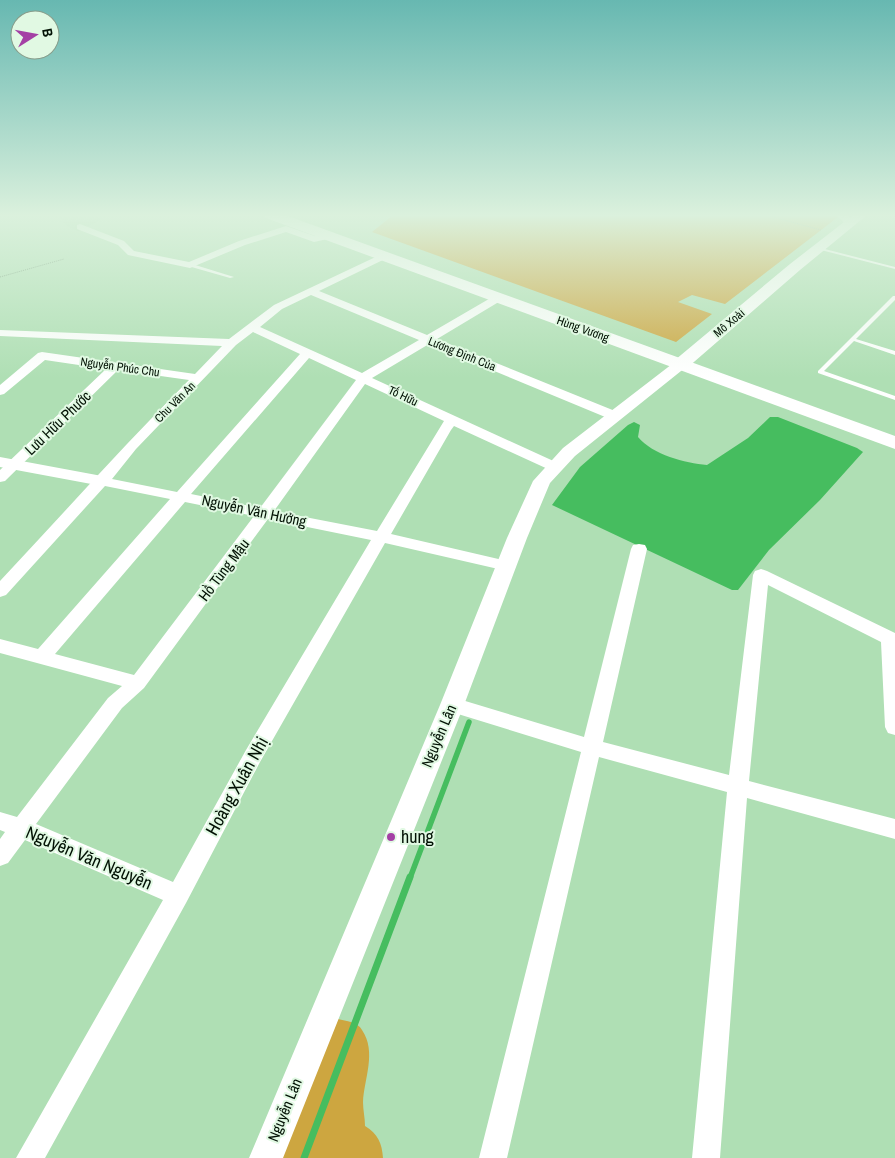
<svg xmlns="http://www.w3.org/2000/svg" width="895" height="1158" viewBox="0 0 895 1158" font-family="'Archivo Narrow',sans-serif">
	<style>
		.built { fill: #a0d6a5 }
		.green { fill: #cda640 }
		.water { fill: #46bd5f }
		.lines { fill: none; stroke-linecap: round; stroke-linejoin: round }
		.stream-far1 { stroke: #46bd5f; stroke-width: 5.5 }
		.stream { stroke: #46bd5f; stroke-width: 7 }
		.path { stroke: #6d9171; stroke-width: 1; stroke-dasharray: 1 1; stroke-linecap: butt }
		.service { fill: #fff; fill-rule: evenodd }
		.minor { fill: #fff; fill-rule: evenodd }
		.tertiary { fill: #fff; fill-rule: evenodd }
		.secondary { fill: #fff; fill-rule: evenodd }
		.primary { fill: #fff; fill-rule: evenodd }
		.poi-dot { fill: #a440a5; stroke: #e1f9e3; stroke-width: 2 }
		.labels { text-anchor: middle; stroke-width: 4; stroke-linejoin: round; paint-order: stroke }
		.far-street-label { font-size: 12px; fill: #021104; stroke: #e1f9e3 }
		.street-label { font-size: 15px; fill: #021104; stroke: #e1f9e3 }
		.near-street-label { font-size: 18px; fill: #021104; stroke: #e1f9e3 }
		.near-poi-label { font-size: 18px; fill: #021104; stroke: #e1f9e3; text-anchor: start }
	</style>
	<rect width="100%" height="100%" fill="#afdfb4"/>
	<path class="built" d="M 57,215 L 92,215 L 103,219 L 78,231 L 67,226 Z"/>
	<g class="green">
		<path d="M 393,215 L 836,215 L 838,217 L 725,304 L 692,295 L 678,302 L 712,314 L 676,342 L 372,232 Z"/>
		<path d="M 338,1019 C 346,1021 358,1022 362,1030 C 377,1052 364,1079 363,1102 C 363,1110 365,1118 365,1126 C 378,1134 382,1143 383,1158 L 282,1158 Z"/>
	</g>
	<path class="water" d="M 770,417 L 778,417 L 857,448 L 863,452 L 820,500 L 769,550 L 738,590 L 732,590 L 552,505 L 580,467 L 628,425 L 634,422 L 640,425 L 638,437 C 653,455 685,463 707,465 L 748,438 Z"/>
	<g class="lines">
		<path class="stream-far1" d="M 410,878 L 469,722"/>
		<path class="stream" d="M 304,1158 L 410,877"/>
		<g class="path">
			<path d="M 766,215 L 821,230"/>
			<path d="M 0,277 L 64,259"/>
		</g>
		<g class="service">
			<path d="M 817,247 L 895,267 L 895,269 L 817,249 Z"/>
			<path d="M 188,264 L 192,264 L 234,277 L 230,278 L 188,266 Z"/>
			<path d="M 893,296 L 895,296 L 895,300 L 856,339 L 895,351 L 895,355 L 854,341 L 824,371 L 895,396 L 895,400 L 818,373 L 818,371 Z"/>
		</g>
		<g class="minor">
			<path d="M 837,215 L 847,215 L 855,224 L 850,227 L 847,226 Z"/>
			<path d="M 80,224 L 124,241 L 134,251 L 189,262 L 239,241 L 286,226 L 315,236 L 329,233 L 334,236 L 332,238 L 314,242 L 286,232 L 245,245 L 190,268 L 128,255 L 118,245 L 77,229 L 77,225 Z"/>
			<path d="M 384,253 L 389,256 L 387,258 L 319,291 L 427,335 L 494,296 L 502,296 L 503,298 L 502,300 L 437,339 L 620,413 L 622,416 L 615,420 L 610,419 L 429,344 L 372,378 L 560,464 L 562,467 L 560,470 L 550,470 L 454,426 L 451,430 L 391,534 L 507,561 L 513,562 L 515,566 L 513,570 L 507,571 L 385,543 L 260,762 L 186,903 L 45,1158 L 16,1158 L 163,900 L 25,840 L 8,863 L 0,866 L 0,839 L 5,832 L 0,830 L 0,812 L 17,817 L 108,698 L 122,686 L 0,653 L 0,639 L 38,649 L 170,499 L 105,486 L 6,595 L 0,597 L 0,581 C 63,514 124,445 189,380 L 118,370 L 5,481 L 0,482 L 0,470 L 106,369 L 45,360 L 4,394 L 0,395 L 0,385 L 38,353 L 42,352 L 195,374 L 222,346 L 0,336 L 0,330 L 229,339 L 274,305 ZM 311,295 L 419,340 L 362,373 L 260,327 L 282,309 ZM 253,332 L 300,354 L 177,492 L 112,479 L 136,449 L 236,345 ZM 309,358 L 356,380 L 260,508 L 191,494 ZM 365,384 L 444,421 L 377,531 L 274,511 ZM 185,502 L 254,516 L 134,675 L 55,654 ZM 268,519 L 371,540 L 246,750 L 173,882 L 36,824 L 122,708 L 144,688 Z"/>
			<path d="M 639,544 L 645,545 L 647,549 L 603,742 L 729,775 L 753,575 L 755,571 L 761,569 L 767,571 L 895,633 L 895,735 L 888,733 L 885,727 L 881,642 L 768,585 L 749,781 L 895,819 L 895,839 L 747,798 L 720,1158 L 692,1158 L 727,792 L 599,757 L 507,1158 L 479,1158 L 581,752 L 445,710 L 443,705 L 445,700 L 452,697 L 584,737 L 631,549 L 633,545 Z"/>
		</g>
		<g class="tertiary">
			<path d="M 681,360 L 686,361 L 688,364 L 686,367 L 575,456 L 550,483 L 527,538 L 464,705 L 283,1158 L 249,1158 L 440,705 L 507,538 L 533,481 L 563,448 L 676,361 Z"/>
			<path d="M 0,457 L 102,476 L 108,477 L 111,481 L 108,485 L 102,486 L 0,467 Z"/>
		</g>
		<path class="secondary" d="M 853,215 L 867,215 L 800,270 L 687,368 L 675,368 L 673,364 L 675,360 L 790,264 Z"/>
		<path class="primary" d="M 264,215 L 285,215 L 895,436 L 895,449 L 266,218 Z"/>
	</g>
	<linearGradient id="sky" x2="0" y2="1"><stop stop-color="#67b8b1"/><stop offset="0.57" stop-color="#dbf1dd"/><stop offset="1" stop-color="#dbf1dd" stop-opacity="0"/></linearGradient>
	<rect width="895" height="378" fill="url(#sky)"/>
	<circle class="poi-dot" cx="391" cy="837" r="5"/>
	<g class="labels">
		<g class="far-street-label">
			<text transform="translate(729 323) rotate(-40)" y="4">Mô Xoài</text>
			<text transform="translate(583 329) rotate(20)" y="4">Hùng Vương</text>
			<text transform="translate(462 354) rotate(22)" y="4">Lương Định Của</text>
			<text transform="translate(120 367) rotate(8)" y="4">Nguyễn Phúc Chu</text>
			<text transform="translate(403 396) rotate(25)" y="4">Tố Hữu</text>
			<text transform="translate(175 402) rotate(-45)" y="4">Chu Văn An</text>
		</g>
		<g class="street-label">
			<text transform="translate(58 423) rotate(-44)" y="5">Lưu Hữu Phước</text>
			<text transform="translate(254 511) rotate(12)" y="5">Nguyễn Văn Hưởng</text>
			<text transform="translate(224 570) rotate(-53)" y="5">Hồ Tùng Mậu</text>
			<text transform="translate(439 736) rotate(-67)" y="5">Nguyễn Lân</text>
			<text transform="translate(285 1110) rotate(-68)" y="5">Nguyễn Lân</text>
		</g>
		<g class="near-street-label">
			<text transform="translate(237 786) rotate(-61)" y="6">Hoàng Xuân Nhị</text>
			<text transform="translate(89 858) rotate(23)" y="6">Nguyễn Văn Nguyễn</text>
		</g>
		<g class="near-poi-label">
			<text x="401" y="843">hung</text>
		</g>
	</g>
	<g transform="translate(35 35) rotate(79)"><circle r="24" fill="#e1f9e3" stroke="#889c8a"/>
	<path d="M0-4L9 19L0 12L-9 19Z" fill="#a440a5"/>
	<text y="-8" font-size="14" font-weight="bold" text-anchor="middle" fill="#021104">B</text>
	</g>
</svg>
